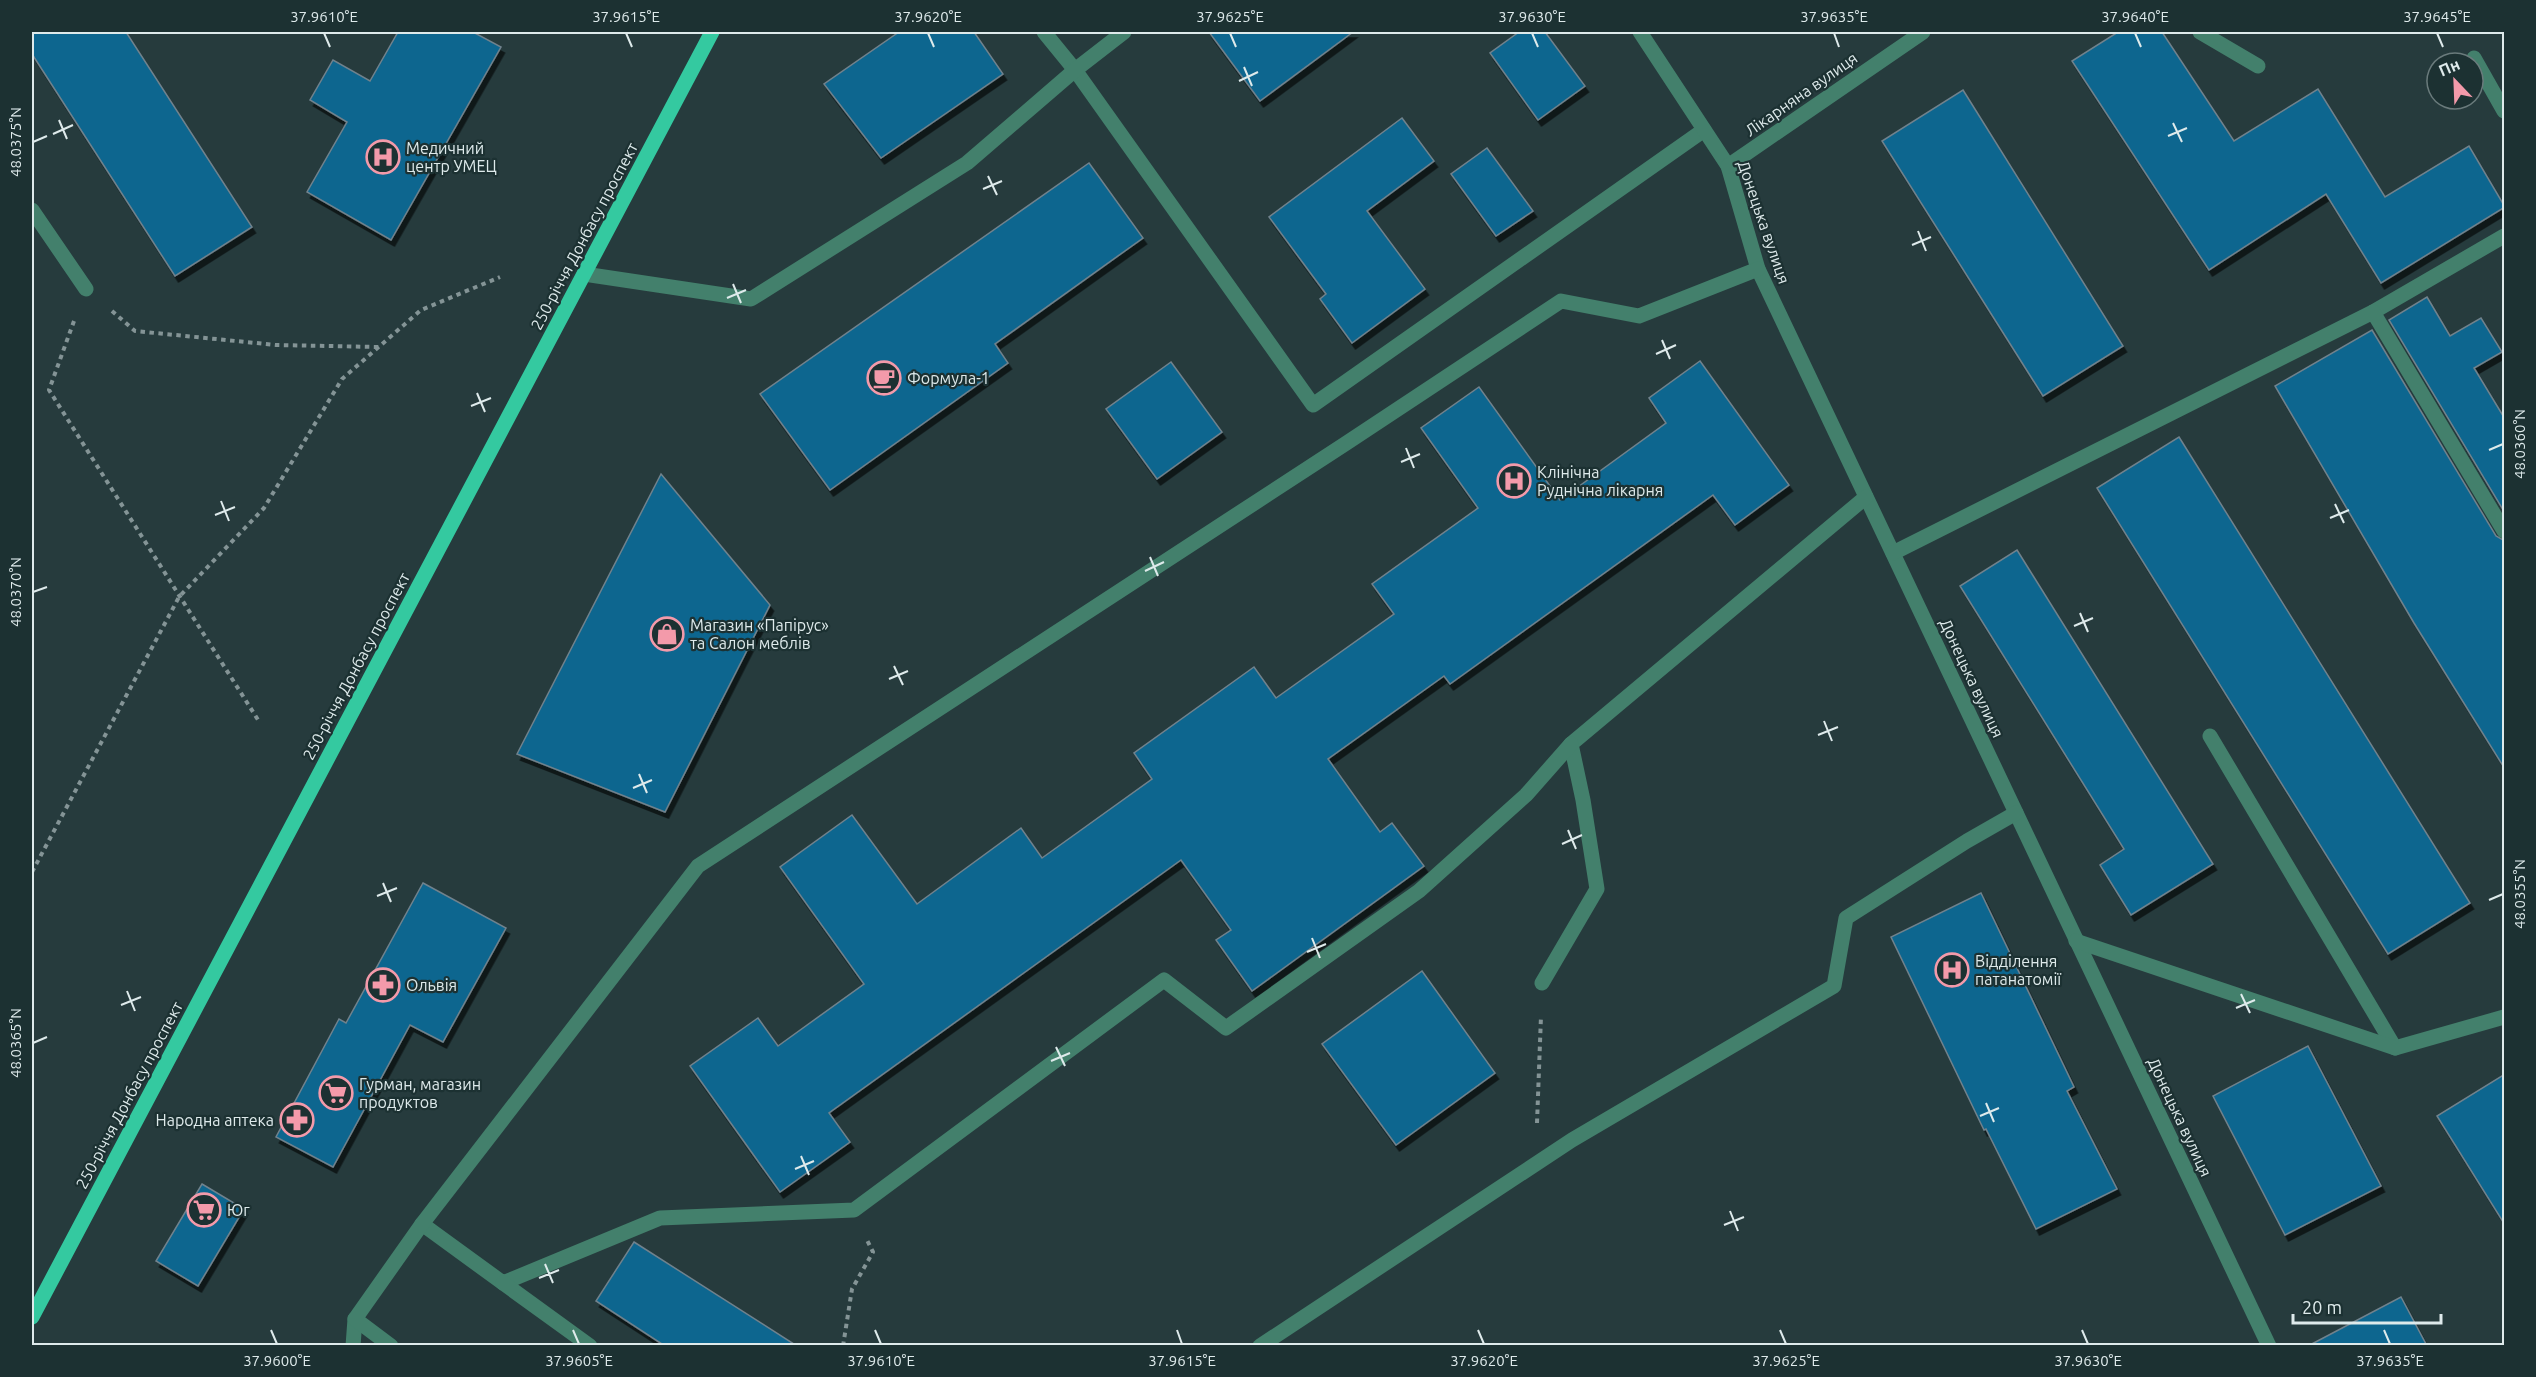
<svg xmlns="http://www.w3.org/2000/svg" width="2536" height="1377" viewBox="0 0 2536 1377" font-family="Ubuntu,sans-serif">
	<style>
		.building { fill: #0c668f; stroke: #70828d; stroke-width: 1.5; filter: url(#shadow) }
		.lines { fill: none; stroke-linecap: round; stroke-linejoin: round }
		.path { stroke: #849496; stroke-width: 4; stroke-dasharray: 4.5 4.5; stroke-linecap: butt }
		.minor { stroke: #43806c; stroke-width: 15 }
		.major { stroke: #34c9a0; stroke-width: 15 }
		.ticks { fill: none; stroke: #deeaeb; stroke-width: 2 }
		.labels { text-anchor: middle; stroke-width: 4.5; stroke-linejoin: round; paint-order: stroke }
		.street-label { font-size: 16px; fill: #deeaeb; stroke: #1c3132 }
		.poi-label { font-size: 16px; fill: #deeaeb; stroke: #1c3132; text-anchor: start }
		.neatline { fill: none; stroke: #deeaeb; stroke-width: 2 }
		.ticks-label { font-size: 15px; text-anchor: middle; fill: #deeaeb }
	</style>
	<defs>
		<filter id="shadow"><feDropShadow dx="3.5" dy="6" stdDeviation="0" flood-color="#0009"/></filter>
	</defs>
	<rect width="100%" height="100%" fill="#263b3d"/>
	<g class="building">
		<path d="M 32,32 L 126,32 L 252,227 L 175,276 L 32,54 Z"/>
		<path d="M 398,32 L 473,32 L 501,47 L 391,240 L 307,192 L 347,122 L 310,100 L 333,60 L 370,81 Z"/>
		<path d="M 899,32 L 974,32 L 1003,74 L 881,158 L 824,84 Z"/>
		<path d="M 1209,32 L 1353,32 L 1260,101 Z"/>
		<path d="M 1519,32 L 1545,32 L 1585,86 L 1538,120 L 1490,53 Z"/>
		<path d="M 2118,32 L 2162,32 L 2234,141 L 2318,89 L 2385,197 L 2469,146 L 2505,207 L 2381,283 L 2326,194 L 2209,270 L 2072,61 Z"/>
		<path d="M 1963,90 L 2123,346 L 2043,396 L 1882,141 Z"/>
		<path d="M 1402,118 L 1434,161 L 1367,211 L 1425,289 L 1352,343 L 1320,299 L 1326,294 L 1269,217 Z"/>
		<path d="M 1487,148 L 1533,211 L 1496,236 L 1451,174 Z"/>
		<path d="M 1089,163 L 1143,238 L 995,344 L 1008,363 L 830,490 L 760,394 Z"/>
		<path d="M 2427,297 L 2450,336 L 2481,318 L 2502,352 L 2474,368 L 2505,419 L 2505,513 L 2389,320 Z"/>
		<path d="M 2372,330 L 2496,536 L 2505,541 L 2505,769 L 2414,623 L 2275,386 Z"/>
		<path d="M 1700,361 L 1789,485 L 1735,525 L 1713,495 L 1450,684 L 1444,676 L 1328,759 L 1380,832 L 1392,823 L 1424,866 L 1252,991 L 1216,940 L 1231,930 L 1181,860 L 829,1113 L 850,1142 L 780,1192 L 690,1066 L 758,1018 L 778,1046 L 864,984 L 780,867 L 852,815 L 917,904 L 1021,828 L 1042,858 L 1152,779 L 1134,753 L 1254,667 L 1276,698 L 1394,614 L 1372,584 L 1478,508 L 1421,428 L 1479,387 L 1560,500 L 1666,423 L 1649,398 Z"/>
		<path d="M 1171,362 L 1222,432 L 1157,479 L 1106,409 Z"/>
		<path d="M 2179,437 L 2470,903 L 2388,954 L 2097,488 Z"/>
		<path d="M 661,474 L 770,605 L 665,812 L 517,754 Z"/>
		<path d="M 2017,550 L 2213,864 L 2131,915 L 2100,865 L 2124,849 L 1960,586 Z"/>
		<path d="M 423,883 L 506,928 L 443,1042 L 410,1025 L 333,1167 L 276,1137 L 339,1019 L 346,1023 Z"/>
		<path d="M 1981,893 L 2074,1087 L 2067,1091 L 2117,1189 L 2036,1229 L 1986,1129 L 1984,1130 L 1891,937 Z"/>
		<path d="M 1422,971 L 1495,1073 L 1396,1145 L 1322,1044 Z"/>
		<path d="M 2308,1046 L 2381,1186 L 2285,1235 L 2213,1096 Z"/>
		<path d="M 2505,1074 L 2505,1225 L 2437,1116 Z"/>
		<path d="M 202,1184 L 244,1209 L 198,1286 L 156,1261 Z"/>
		<path d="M 634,1242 L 797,1346 L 665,1346 L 596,1301 Z"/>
		<path d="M 2401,1297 L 2427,1346 L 2308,1346 Z"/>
	</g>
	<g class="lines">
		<g class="path">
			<path d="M 112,311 L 135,331 L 276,345 L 379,347"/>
			<path d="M 74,321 L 49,390 L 260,723"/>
			<path d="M 32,872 L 179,597 L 264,508 L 342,379 L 421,310 L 500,277"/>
			<path d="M 1537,1123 L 1541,1016"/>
			<path d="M 843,1346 L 852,1289 L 873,1252 L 867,1240"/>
		</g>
		<g class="minor">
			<path d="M 1044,32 L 1075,70 L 1313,405 L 1704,130"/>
			<path d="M 1640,32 L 1728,166 L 1758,269 L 2269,1346"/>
			<path d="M 2200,32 L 2258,66"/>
			<path d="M 2474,58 L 2504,111"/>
			<path d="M 1728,166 L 1923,32"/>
			<path d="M 32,210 L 86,289"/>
			<path d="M 584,274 L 751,299 L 967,163 L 1075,70 L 1124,32"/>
			<path d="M 2373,312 L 2504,236"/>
			<path d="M 1893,553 L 2373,312 L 2504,531"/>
			<path d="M 2210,736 L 2395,1048"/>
			<path d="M 2076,941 L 2395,1048 L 2504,1017"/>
			<path d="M 1542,983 L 1597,889 L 1583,800 L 1571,744 L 1866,497"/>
			<path d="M 422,1224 L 503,1283 L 660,1218 L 854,1210 L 1164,980 L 1226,1028 L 1419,891 L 1526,795 L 1571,744"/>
			<path d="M 503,1283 L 590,1346"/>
			<path d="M 353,1346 L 355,1319"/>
			<path d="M 391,1346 L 355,1319 L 422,1224 L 698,866 L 1345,444 L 1561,301 L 1639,316 L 1758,269"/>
			<path d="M 1260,1346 L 1572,1140 L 1834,986 L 1846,918 L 1967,841 L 2016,813"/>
		</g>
		<path class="major" d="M 32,1317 L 712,32"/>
	</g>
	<path class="ticks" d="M 324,33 L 330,47M 626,33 L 632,47M 928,33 L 934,47M 1230,33 L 1236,47M 1532,33 L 1538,47M 1834,33 L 1839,47M 2135,33 L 2141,47M 2437,33 L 2443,47M 1244,67 L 1252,86M 1239,81 L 1258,72M 59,120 L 67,139M 2173,123 L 2182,142M 53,134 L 73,125M 2168,136 L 2187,128M 33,142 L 47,136M 988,176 L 997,195M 983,189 L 1002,181M 1918,231 L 1926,251M 1912,245 L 1931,237M 733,284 L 741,303M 727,298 L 746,290M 1662,340 L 1670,359M 1656,354 L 1676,345M 477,393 L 485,412M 471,406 L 491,398M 1406,448 L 1414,468M 2489,450 L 2503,444M 1401,462 L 1420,454M 221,501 L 229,521M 2335,504 L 2344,523M 215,515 L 235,507M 2330,518 L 2349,510M 1150,557 L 1158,576M 1145,571 L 1164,562M 33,592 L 47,587M 2080,613 L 2088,632M 2074,626 L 2093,618M 894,666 L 903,685M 889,679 L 908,671M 1824,721 L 1832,741M 1818,735 L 1838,727M 639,774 L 647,793M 633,788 L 652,780M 1568,830 L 1576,849M 1562,844 L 1582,835M 383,883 L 391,902M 377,896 L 397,888M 2489,900 L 2503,894M 1312,938 L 1320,958M 1307,952 L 1326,944M 127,991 L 135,1011M 2241,994 L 2250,1013M 121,1005 L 141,997M 2236,1008 L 2255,1000M 33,1043 L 47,1037M 1056,1047 L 1065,1066M 1051,1061 L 1070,1053M 1986,1103 L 1994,1122M 1980,1116 L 1999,1108M 801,1156 L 809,1175M 795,1169 L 814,1161M 1730,1211 L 1738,1231M 1724,1225 L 1744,1217M 545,1264 L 553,1283M 539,1278 L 559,1270M 271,1330 L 277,1344M 573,1330 L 579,1344M 875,1330 L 881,1344M 1177,1330 L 1182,1344M 1478,1330 L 1484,1344M 1780,1330 L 1786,1344M 2082,1330 L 2088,1344M 2384,1330 L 2390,1344"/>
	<defs>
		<g id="hospital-ring" transform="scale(1.725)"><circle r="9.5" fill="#1c3132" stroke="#f39aaa" stroke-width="1.5"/><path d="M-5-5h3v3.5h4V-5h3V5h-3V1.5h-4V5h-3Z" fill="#f39aaa"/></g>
		<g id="cafe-ring" transform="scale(1.725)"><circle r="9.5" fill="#1c3132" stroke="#f39aaa" stroke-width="1.5"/><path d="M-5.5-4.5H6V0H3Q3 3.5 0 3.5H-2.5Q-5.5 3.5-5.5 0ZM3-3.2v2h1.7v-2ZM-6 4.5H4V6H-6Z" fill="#f39aaa"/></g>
		<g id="shop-ring" transform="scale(1.725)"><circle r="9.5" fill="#1c3132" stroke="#f39aaa" stroke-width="1.5"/><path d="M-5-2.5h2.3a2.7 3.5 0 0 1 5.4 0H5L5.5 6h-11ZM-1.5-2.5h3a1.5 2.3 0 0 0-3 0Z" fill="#f39aaa"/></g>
		<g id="pharmacy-ring" transform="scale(1.725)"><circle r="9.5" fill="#1c3132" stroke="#f39aaa" stroke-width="1.5"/><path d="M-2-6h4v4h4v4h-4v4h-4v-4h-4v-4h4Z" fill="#f39aaa"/></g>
		<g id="supermarket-ring" transform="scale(1.725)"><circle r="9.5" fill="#1c3132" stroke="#f39aaa" stroke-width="1.5"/><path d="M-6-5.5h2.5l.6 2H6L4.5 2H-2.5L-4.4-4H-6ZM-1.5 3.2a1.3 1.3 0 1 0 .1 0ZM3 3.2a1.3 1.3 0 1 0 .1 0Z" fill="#f39aaa"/></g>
	</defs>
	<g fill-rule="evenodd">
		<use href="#hospital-ring" x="383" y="157"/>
		<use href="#cafe-ring" x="884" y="378"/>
		<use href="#hospital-ring" x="1514" y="481"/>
		<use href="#shop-ring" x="667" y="634"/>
		<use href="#hospital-ring" x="1952" y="970"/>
		<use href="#pharmacy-ring" x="383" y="985"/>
		<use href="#supermarket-ring" x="336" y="1093"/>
		<use href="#pharmacy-ring" x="297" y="1120"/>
		<use href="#supermarket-ring" x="204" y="1210"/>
	</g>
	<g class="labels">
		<g class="street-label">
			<text transform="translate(1801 94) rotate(-35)" y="6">Лікарняна вулиця</text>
			<text transform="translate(1764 222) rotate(71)" y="6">Донецька вулиця</text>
			<text transform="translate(584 236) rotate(-62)" y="6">250-річчя Донбасу проспект</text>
			<text transform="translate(356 666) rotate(-62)" y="6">250-річчя Донбасу проспект</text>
			<text transform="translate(1972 678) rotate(65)" y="6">Донецька вулиця</text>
			<text transform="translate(129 1095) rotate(-62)" y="6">250-річчя Донбасу проспект</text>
			<text transform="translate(2180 1117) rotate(65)" y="6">Донецька вулиця</text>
		</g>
		<g class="poi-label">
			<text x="406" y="154">Медичний<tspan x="406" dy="18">центр УМЕЦ</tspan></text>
			<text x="907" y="384">Формула-1</text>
			<text x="1537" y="478">Клінічна<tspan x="1537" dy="18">Руднічна лікарня</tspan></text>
			<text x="690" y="631">Магазин «Папірус»<tspan x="690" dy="18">та Салон меблів</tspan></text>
			<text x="1975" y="967">Відділення<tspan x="1975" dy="18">патанатомії</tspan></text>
			<text x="406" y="991">Ольвія</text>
			<text x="359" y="1090">Гурман, магазин<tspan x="359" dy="18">продуктов</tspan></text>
			<text x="274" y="1126" text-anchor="end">Народна аптека</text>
			<text x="227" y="1216">Юг</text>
		</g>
	</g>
	<rect width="2536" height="1377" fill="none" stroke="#1c3132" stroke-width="66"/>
	<g transform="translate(2455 81) rotate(337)"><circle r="28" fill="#1c3132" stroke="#6a7b7c" stroke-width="1.5"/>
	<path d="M0-4.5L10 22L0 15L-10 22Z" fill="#f39aaa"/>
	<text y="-9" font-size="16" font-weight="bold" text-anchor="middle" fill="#deeaeb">Пн</text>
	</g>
	<path d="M2293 1314v9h148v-9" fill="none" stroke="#deeaeb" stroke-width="3"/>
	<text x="2302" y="1314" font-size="18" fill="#deeaeb" stroke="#1c3132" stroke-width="4.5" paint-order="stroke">20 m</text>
	<rect x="33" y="33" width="2470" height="1311" class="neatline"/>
	<g class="ticks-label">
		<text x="324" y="22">37.9610°E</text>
		<text x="626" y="22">37.9615°E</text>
		<text x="928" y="22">37.9620°E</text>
		<text x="1230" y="22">37.9625°E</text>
		<text x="1532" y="22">37.9630°E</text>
		<text x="1834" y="22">37.9635°E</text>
		<text x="2135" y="22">37.9640°E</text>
		<text x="2437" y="22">37.9645°E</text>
		<text transform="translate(16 142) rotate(-90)" y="5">48.0375°N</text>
		<text transform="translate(2520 444) rotate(-90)" y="5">48.0360°N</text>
		<text transform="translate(16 592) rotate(-90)" y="5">48.0370°N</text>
		<text transform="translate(2520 894) rotate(-90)" y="5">48.0355°N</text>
		<text transform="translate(16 1043) rotate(-90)" y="5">48.0365°N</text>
		<text x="277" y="1366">37.9600°E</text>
		<text x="579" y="1366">37.9605°E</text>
		<text x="881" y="1366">37.9610°E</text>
		<text x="1182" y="1366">37.9615°E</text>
		<text x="1484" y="1366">37.9620°E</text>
		<text x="1786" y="1366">37.9625°E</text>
		<text x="2088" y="1366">37.9630°E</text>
		<text x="2390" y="1366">37.9635°E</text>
	</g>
</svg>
